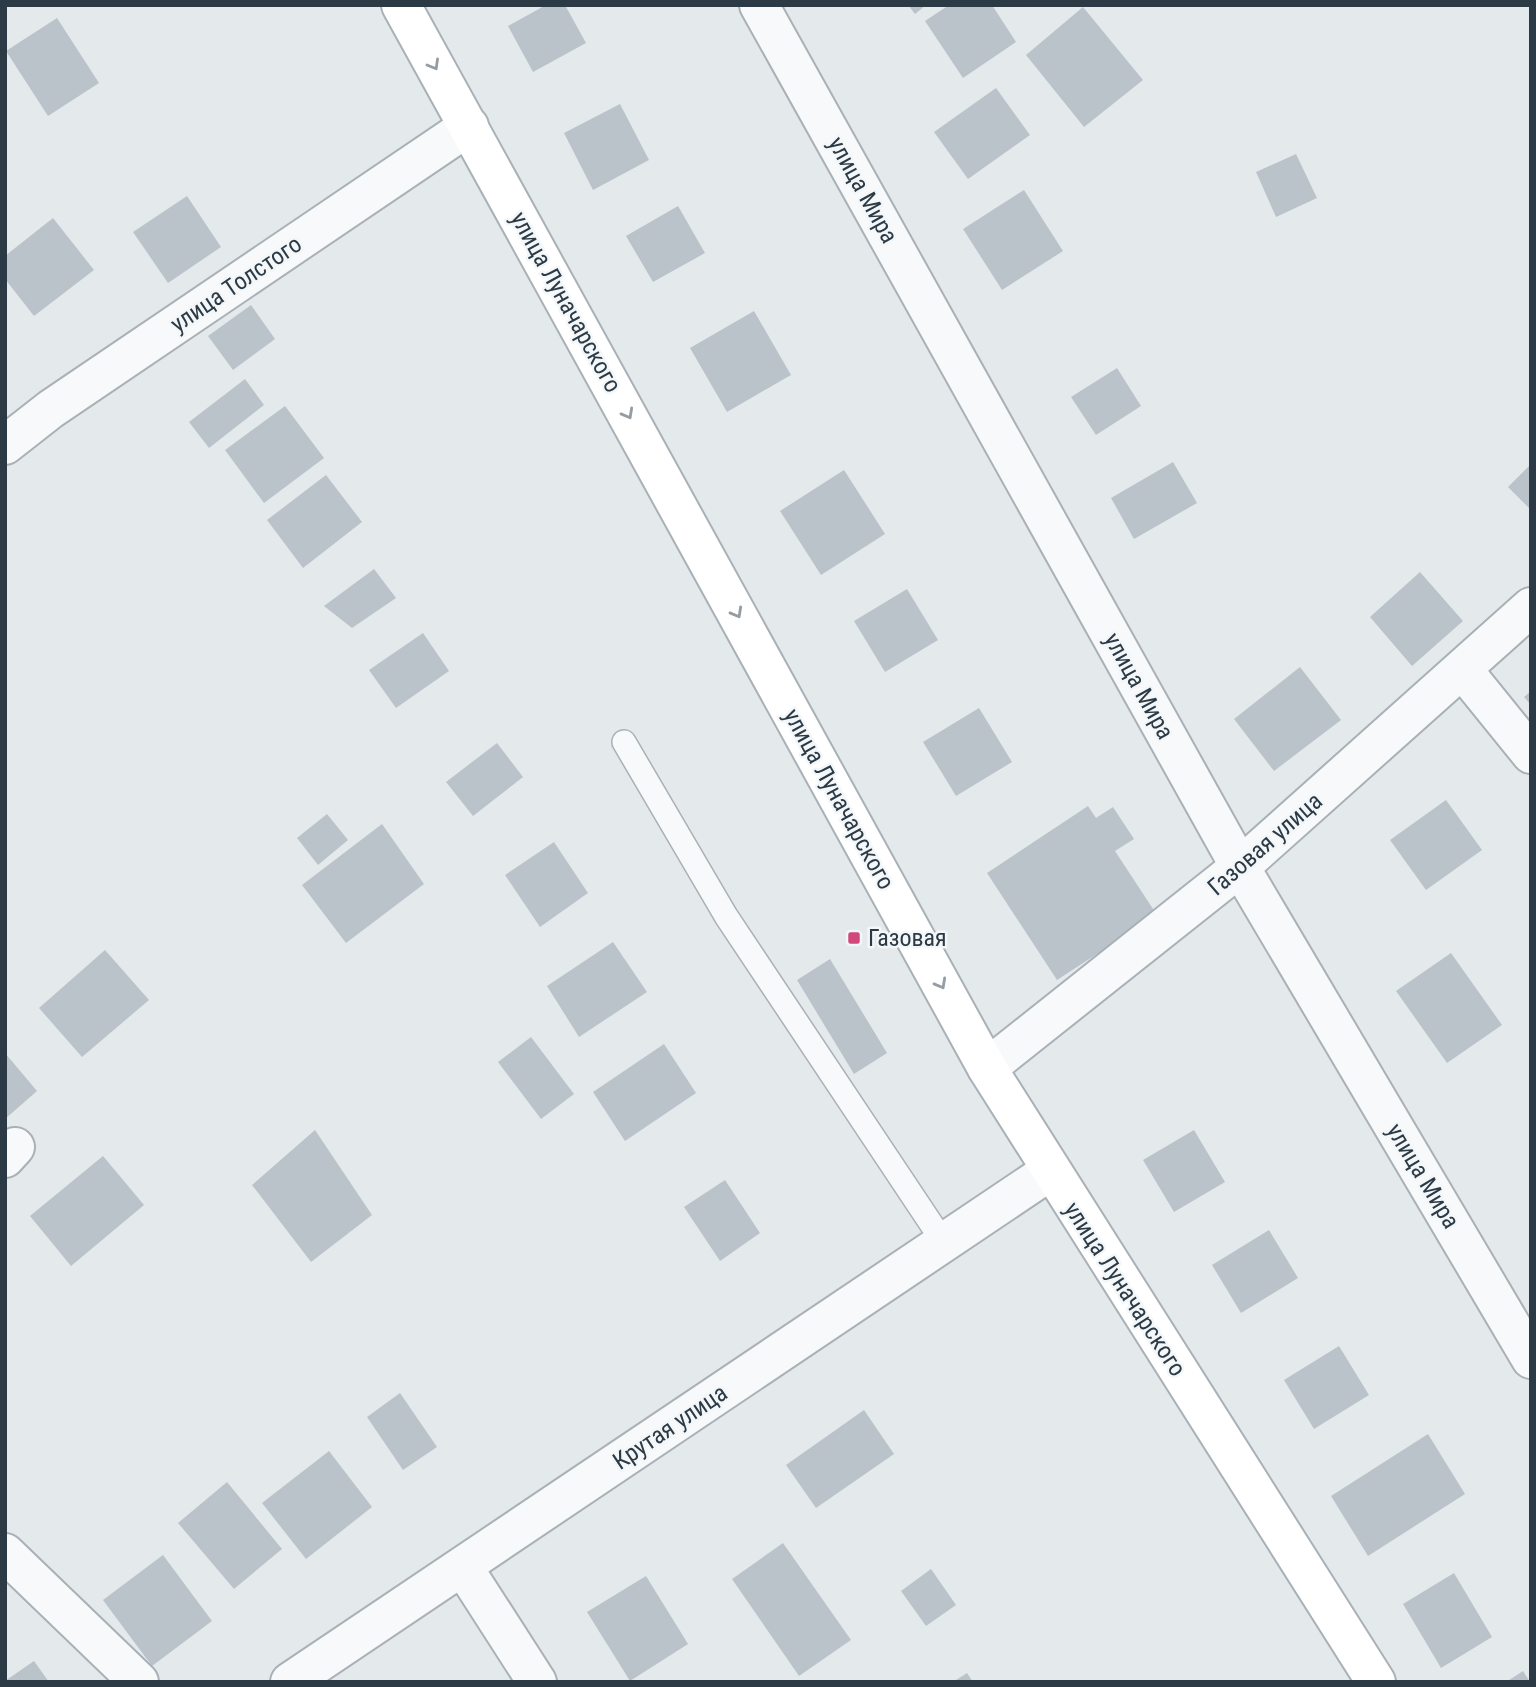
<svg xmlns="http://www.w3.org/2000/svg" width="1536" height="1687" viewBox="0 0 1536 1687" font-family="'Roboto Condensed',sans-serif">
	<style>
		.building { fill: #bbc3ca }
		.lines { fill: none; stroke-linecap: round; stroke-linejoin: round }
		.lane-casing { stroke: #a9b1b7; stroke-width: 26 }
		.street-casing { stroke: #a9b1b7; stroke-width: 42 }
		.secondary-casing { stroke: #a9b1b7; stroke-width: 42 }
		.lane { stroke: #f7f9fa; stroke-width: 23 }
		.street { stroke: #f7f9fa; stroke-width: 38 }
		.secondary { stroke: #fff; stroke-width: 38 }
		.oneway { stroke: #959ca2 }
		.poi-dot { fill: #d14879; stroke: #f4f7f9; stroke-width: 2.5 }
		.labels { text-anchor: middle; stroke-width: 5; stroke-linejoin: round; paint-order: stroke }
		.street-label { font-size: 24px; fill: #2b3a45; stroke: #f4f7f9 }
		.poi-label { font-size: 24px; fill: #2b3a45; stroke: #f4f7f9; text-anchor: start }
	</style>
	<rect width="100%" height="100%" fill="#e4e9ec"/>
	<g class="building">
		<path d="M 546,5 L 565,5 L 586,43 L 533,72 L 508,26 Z"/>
		<path d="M 908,5 L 926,5 L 915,14 Z"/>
		<path d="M 949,5 L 992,5 L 1016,42 L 963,78 L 925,21 Z"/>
		<path d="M 1083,7 L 1143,80 L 1084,127 L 1026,55 Z"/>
		<path d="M 57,18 L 99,83 L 48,116 L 6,51 Z"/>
		<path d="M 996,88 L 1030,135 L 968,179 L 934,132 Z"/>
		<path d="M 620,104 L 649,160 L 593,190 L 564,133 Z"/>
		<path d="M 1296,154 L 1317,198 L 1276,217 L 1256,172 Z"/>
		<path d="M 1024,190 L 1063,251 L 1002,290 L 963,229 Z"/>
		<path d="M 187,196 L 221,247 L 168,283 L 133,232 Z"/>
		<path d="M 678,206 L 705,253 L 653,282 L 626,236 Z"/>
		<path d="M 53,218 L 94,270 L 34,316 L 5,279 L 5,256 Z"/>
		<path d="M 251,305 L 275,339 L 233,370 L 208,336 Z"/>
		<path d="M 754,311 L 791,375 L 727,412 L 690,348 Z"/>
		<path d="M 1117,368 L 1141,406 L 1096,435 L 1071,397 Z"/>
		<path d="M 245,379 L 264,405 L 209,448 L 189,422 Z"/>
		<path d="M 285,406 L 324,458 L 264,503 L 225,450 Z"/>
		<path d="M 1173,462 L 1197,503 L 1134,539 L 1111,498 Z"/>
		<path d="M 1531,464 L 1531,510 L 1508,487 Z"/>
		<path d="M 844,470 L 885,534 L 821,575 L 780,511 Z"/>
		<path d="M 326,475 L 362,522 L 303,568 L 267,520 Z"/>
		<path d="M 374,569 L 396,598 L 352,628 L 324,606 Z"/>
		<path d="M 1420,572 L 1463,621 L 1412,666 L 1370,617 Z"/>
		<path d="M 907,589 L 938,640 L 885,672 L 854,621 Z"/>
		<path d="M 423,633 L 449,671 L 396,708 L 369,670 Z"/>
		<path d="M 1300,667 L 1341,720 L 1274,771 L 1234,719 Z"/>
		<path d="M 1531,691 L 1531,705 L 1524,697 Z"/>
		<path d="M 979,708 L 1012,762 L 956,796 L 923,742 Z"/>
		<path d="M 497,743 L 523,777 L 473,816 L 446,782 Z"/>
		<path d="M 1446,800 L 1482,850 L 1426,890 L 1390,840 Z"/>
		<path d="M 1088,806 L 1096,818 L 1113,807 L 1134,839 L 1115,851 L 1157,915 L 1057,980 L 987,873 Z"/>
		<path d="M 327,814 L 348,840 L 318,865 L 297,838 Z"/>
		<path d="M 382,824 L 424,884 L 346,943 L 302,885 Z"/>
		<path d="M 554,842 L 588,893 L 540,927 L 505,875 Z"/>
		<path d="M 613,942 L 647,992 L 579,1037 L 547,986 Z"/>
		<path d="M 105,950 L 149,1000 L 82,1057 L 39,1008 Z"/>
		<path d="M 1451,953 L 1502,1025 L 1447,1063 L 1396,991 Z"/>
		<path d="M 830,959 L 887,1053 L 854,1074 L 797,980 Z"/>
		<path d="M 531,1037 L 574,1094 L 541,1119 L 498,1062 Z"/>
		<path d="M 664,1044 L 696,1093 L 625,1141 L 593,1092 Z"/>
		<path d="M 5,1053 L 37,1091 L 5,1119 Z"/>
		<path d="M 315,1130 L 372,1215 L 311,1262 L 252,1185 Z"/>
		<path d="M 1194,1130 L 1225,1182 L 1174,1212 L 1143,1160 Z"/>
		<path d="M 103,1156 L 144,1205 L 71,1266 L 30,1216 Z"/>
		<path d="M 725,1180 L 760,1233 L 720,1261 L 684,1207 Z"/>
		<path d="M 1269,1230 L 1298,1278 L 1241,1313 L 1212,1265 Z"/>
		<path d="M 1339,1346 L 1369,1395 L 1314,1429 L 1284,1380 Z"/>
		<path d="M 400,1393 L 437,1447 L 403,1470 L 367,1417 Z"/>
		<path d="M 864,1410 L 894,1454 L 816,1508 L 786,1465 Z"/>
		<path d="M 1428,1434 L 1465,1494 L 1368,1556 L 1331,1496 Z"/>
		<path d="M 329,1451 L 372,1507 L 306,1559 L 262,1503 Z"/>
		<path d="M 227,1482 L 282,1549 L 234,1589 L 178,1523 Z"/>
		<path d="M 783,1543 L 851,1640 L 799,1676 L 732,1579 Z"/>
		<path d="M 163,1555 L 212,1621 L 152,1666 L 103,1600 Z"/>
		<path d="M 931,1569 L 956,1605 L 926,1626 L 901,1591 Z"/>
		<path d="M 1454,1573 L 1492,1637 L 1441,1668 L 1403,1604 Z"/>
		<path d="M 646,1576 L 688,1644 L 630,1681 L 587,1612 Z"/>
		<path d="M 34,1661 L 49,1682 L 5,1682 L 5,1681 Z"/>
		<path d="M 1523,1671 L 1530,1682 L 1506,1682 Z"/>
		<path d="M 967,1673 L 973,1682 L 953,1682 Z"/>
	</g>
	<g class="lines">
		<g class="lane-casing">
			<path id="lane" d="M 624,742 L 726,916 L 944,1243"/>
		</g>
		<g class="street-casing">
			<g id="street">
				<path d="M 759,5 L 1240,867 L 1531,1359"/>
				<path d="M 5,445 L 51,409 L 469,126"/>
				<path d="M 1463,670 L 1531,754"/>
				<path d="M 987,1068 L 1240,867 L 1531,607"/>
				<path d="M 5,1158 L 15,1147"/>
				<path d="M 5,1553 L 139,1682"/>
				<path d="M 463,1567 L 537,1682"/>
				<path d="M 290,1682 L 1050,1171"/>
			</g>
		</g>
		<g class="secondary-casing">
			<path id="secondary" d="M 401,5 L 987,1068 L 1376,1682"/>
		</g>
		<use href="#lane" class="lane"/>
		<use href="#street" class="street"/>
		<use href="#secondary" class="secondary"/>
	</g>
	<defs><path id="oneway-chevron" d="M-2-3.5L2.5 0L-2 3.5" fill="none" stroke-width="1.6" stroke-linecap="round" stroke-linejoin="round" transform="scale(1.75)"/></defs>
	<g class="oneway">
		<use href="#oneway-chevron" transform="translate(434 65) rotate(60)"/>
		<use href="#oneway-chevron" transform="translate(628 414) rotate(61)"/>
		<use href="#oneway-chevron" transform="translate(737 613) rotate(61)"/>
		<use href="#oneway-chevron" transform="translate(941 984) rotate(61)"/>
	</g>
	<rect class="poi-dot" x="847" y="931" width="14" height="14" rx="3.5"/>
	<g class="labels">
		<g class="street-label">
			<text transform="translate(863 190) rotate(61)" y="8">улица Мира</text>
			<text transform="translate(236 284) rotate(-34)" y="8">улица Толстого</text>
			<text transform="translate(566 302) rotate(61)" y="8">улица Луначарского</text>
			<text transform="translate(1139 686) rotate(61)" y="8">улица Мира</text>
			<text transform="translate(839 799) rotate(61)" y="8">улица Луначарского</text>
			<text transform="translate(1265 844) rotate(-41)" y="8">Газовая улица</text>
			<text transform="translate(1423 1176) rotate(59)" y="8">улица Мира</text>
			<text transform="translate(1125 1289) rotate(57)" y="8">улица Луначарского</text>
			<text transform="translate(670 1427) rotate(-34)" y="8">Крутая улица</text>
		</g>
		<g class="poi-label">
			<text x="868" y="946">Газовая</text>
		</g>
	</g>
	<rect width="1536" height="1687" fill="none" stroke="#2b3a45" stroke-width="14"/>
</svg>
